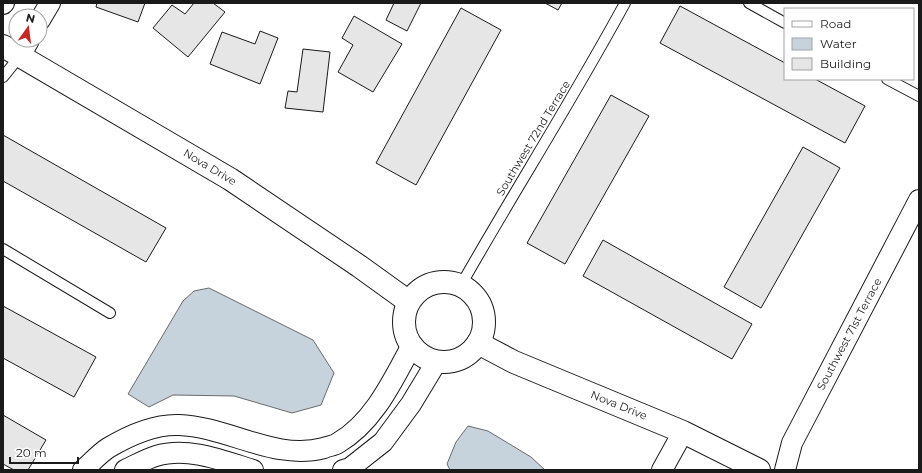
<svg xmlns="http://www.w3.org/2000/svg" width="922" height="473" viewBox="0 0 922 473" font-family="Montserrat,sans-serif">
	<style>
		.water { fill: #c6d2dc; stroke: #6a6a6a }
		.building { fill: #e6e6e6; stroke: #1a1a1a }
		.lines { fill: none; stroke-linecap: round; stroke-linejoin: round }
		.lane-casing { stroke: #1a1a1a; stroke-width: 12 }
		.street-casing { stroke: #1a1a1a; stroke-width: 22 }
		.secondary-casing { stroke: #1a1a1a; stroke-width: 24 }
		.lane { stroke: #fff; stroke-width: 10 }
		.street { stroke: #fff; stroke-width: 20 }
		.secondary { stroke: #fff; stroke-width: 22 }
		.labels { text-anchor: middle; stroke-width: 3; stroke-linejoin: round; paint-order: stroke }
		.street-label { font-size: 11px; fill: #1a1a1a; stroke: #fff }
	</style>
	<rect width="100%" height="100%" fill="#fff"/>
	<g class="water">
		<path d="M 209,288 L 313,340 L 334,373 L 321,405 L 292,413 L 234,396 L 173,395 L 149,407 L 128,394 L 183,301 L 194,291 Z"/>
		<path d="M 468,426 L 488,431 L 531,457 L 545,470 L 450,470 L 447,464 L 456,442 Z"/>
	</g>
	<g class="building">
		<path d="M 97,3 L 145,3 L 138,22 L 96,7 Z"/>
		<path d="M 194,3 L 213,3 L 225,12 L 188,57 L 153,28 L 172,5 L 185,14 Z"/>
		<path d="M 394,3 L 421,3 L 407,31 L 386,20 Z"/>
		<path d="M 545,3 L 562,3 L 558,10 Z"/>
		<path d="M 680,6 L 785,63 L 785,79 L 815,79 L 865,106 L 845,143 L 660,43 Z"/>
		<path d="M 461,8 L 501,30 L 416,185 L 376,163 Z"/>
		<path d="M 354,16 L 402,44 L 373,92 L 338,72 L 353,45 L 342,38 Z"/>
		<path d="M 260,31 L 278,38 L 260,84 L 210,64 L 222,32 L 255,44 Z"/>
		<path d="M 303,49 L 330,52 L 323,112 L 285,108 L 288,91 L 297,92 Z"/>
		<path d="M 611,95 L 649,116 L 565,264 L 527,243 Z"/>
		<path d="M 3,135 L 166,228 L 146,262 L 3,181 Z"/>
		<path d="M 803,147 L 840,168 L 761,308 L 724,287 Z"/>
		<path d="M 603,240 L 752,324 L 732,359 L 583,276 Z"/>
		<path d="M 3,306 L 96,357 L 74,397 L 3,358 Z"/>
		<path d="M 3,415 L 46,440 L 28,470 L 14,470 L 3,464 Z"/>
	</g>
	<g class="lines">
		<g class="lane-casing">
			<g id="lane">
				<path d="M 749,3 L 785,23"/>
				<path d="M 3,77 L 20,56"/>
				<path d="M 887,79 L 919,96"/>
				<path d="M 3,249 L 110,313"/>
				<path d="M 461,285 C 515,190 573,99 625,3"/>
			</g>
		</g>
		<g class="street-casing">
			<g id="street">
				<path d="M 3,4 L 4,3"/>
				<path d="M 40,20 L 50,3"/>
				<path d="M 20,56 L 29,40"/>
				<path d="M 83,470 C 91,463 99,454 108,448 C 128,436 155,424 179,425 C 229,427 274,461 324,448 C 328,446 334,446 338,443 C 374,422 393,380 412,345"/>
				<path d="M 125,470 C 136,465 146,459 156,456 C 188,446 224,461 253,470"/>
				<path d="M 343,470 L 350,468 L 383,442 L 411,404 L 437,361"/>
				<path d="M 662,470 L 683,432"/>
				<path d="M 785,470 L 792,443 L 919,200"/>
			</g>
		</g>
		<g class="secondary-casing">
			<g id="secondary">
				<path d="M 3,46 L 230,179 L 359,266 L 409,302"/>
				<circle cx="444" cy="322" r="40"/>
				<path d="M 478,343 L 514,362 L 683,432 L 759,470"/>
			</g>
		</g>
		<use href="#lane" class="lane"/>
		<use href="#street" class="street"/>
		<use href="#secondary" class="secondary"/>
	</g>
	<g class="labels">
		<g class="street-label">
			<text transform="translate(533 138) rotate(-59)" y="4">Southwest 72nd Terrace</text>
			<text transform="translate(210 167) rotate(31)" y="4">Nova Drive</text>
			<text transform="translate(849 334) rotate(-62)" y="4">Southwest 71st Terrace</text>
			<text transform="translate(619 405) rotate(22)" y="4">Nova Drive</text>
		</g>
	</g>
	<rect width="922" height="473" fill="none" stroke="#1a1a1a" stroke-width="8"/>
	<rect x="784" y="8" width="130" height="72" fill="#ffffff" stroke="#a3a3a3"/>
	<rect x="792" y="21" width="20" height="6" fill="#ffffff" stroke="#a3a3a3"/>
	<text x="820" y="28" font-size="12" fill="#1a1a1a">Road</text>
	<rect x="792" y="38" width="20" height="12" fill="#c6d2dc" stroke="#a3a3a3"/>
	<text x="820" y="48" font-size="12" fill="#1a1a1a">Water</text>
	<rect x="792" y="58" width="20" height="12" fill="#e6e6e6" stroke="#a3a3a3"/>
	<text x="820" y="68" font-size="12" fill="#1a1a1a">Building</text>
	<g transform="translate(28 28) rotate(14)"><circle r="19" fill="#ffffff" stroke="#a3a3a3"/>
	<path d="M0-3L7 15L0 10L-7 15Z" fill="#c62828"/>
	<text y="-6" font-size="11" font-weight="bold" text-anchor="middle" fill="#1a1a1a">N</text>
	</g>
	<path d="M10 457v6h68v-6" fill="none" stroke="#1a1a1a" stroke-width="2"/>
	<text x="16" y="457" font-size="12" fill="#1a1a1a" stroke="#ffffff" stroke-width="3" paint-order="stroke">20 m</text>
</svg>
